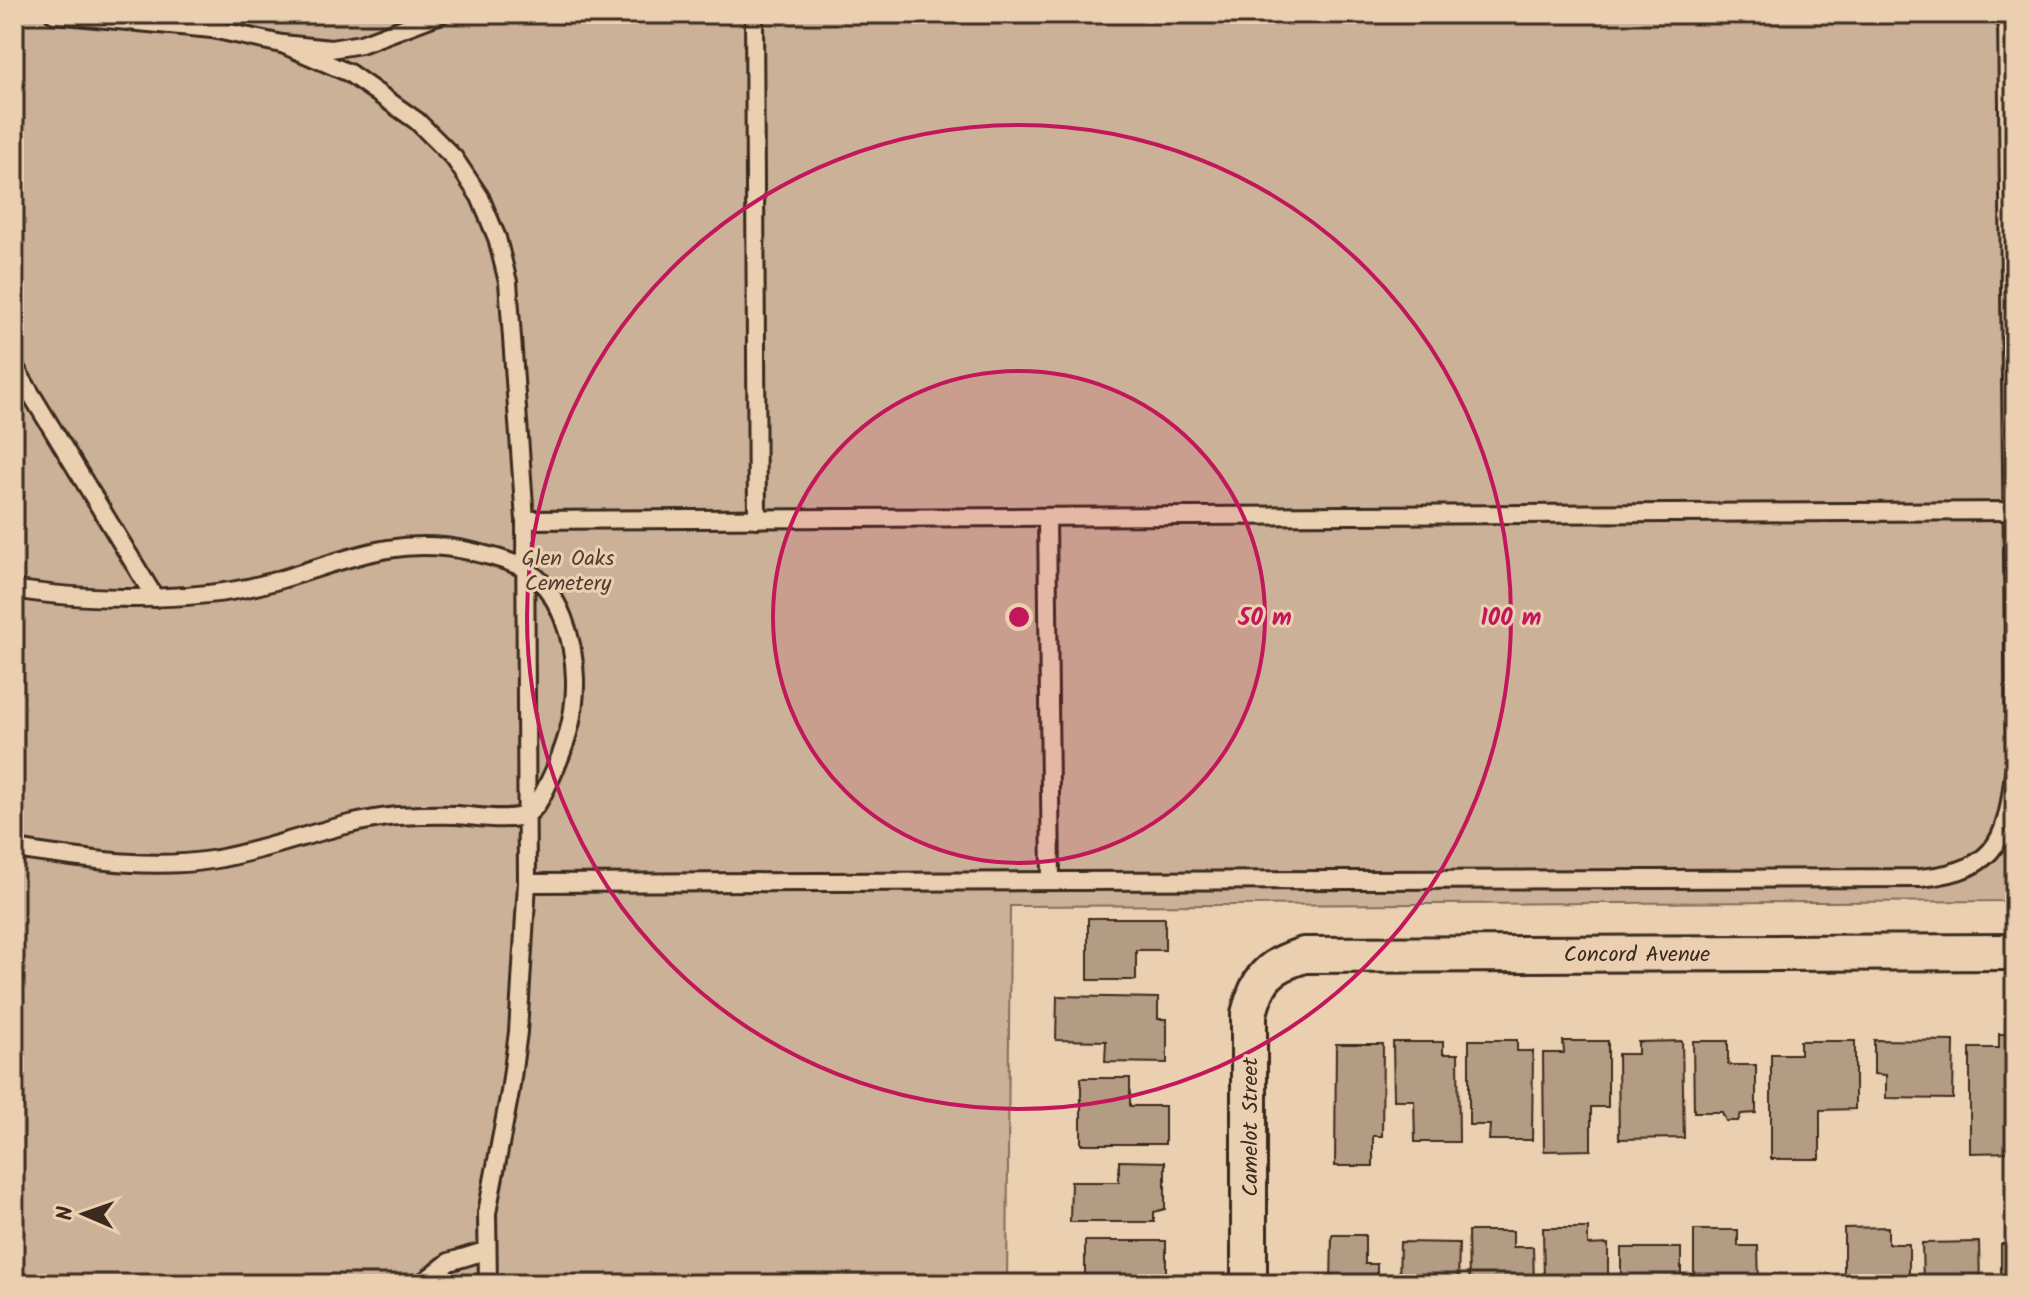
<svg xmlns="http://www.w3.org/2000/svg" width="2029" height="1298" viewBox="0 0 2029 1298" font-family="Kalam,sans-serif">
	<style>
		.green { fill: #cbb197; stroke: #836e5a; stroke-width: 2 }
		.building { fill: #b49c84; stroke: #3b2a1e; stroke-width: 2 }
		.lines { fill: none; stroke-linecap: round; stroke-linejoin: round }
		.lane-casing { stroke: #3b2a1e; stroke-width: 22 }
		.street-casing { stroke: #3b2a1e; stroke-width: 40 }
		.lane { stroke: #eacfb1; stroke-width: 16 }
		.street { stroke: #eacfb1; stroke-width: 34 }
		.ring { fill: none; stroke: #c2185b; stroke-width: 4 }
		.labels { text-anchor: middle; stroke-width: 6; stroke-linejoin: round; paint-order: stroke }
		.park-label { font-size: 22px; fill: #513e30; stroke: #eacfb1 }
		.street-label { font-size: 22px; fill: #3b2a1e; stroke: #eacfb1 }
		.centre { fill: #c2185b; stroke: #eacfb1; stroke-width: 4 }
		.ring-label { font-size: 24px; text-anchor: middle; font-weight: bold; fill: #c2185b; stroke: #eacfb1; stroke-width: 6; stroke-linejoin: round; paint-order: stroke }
	</style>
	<rect width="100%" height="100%" fill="#eacfb1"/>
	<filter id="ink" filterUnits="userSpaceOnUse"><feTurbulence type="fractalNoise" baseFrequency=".0125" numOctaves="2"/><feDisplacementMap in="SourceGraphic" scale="16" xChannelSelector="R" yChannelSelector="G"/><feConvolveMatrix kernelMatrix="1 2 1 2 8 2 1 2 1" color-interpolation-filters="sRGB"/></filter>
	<g filter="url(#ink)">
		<path class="green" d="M 14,14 L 2015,14 L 2015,901 L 1010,906 L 1007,1284 L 14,1284 Z"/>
		<g class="building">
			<path d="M 1088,918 L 1165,918 L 1165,950 L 1136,950 L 1136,980 L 1088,980 Z"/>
			<path d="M 1057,996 L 1158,998 L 1158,1019 L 1167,1019 L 1167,1063 L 1105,1062 L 1106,1041 L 1056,1040 Z"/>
			<path d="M 1999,1034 L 2015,1034 L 2015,1152 L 1970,1153 L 1970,1048 L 1999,1048 Z"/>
			<path d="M 1469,1040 L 1517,1040 L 1517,1051 L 1533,1051 L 1532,1140 L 1489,1140 L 1490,1125 L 1469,1125 Z"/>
			<path d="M 1874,1040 L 1954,1041 L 1953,1099 L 1886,1098 L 1886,1075 L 1874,1074 Z"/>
			<path d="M 1563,1041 L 1608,1041 L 1608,1107 L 1591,1107 L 1591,1150 L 1544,1151 L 1543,1053 L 1564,1053 Z"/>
			<path d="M 1682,1041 L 1684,1138 L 1619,1139 L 1618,1054 L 1638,1054 L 1638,1042 Z"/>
			<path d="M 1693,1041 L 1728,1041 L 1728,1065 L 1756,1065 L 1756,1113 L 1741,1114 L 1738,1121 L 1726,1121 L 1722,1112 L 1694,1112 Z"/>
			<path d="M 1800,1041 L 1855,1041 L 1855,1109 L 1820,1110 L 1820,1159 L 1771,1159 L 1771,1054 L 1800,1054 Z"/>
			<path d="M 1393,1042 L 1443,1042 L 1443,1054 L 1458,1054 L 1459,1142 L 1415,1142 L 1414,1100 L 1394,1100 Z"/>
			<path d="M 1336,1044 L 1383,1044 L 1382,1136 L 1373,1136 L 1373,1166 L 1335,1166 Z"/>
			<path d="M 1081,1078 L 1130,1078 L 1130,1106 L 1165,1106 L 1165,1144 L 1081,1144 Z"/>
			<path d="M 1119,1161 L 1165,1162 L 1165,1209 L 1154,1212 L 1154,1222 L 1070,1222 L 1071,1182 L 1119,1182 Z"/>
			<path d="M 1888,1227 L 1888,1244 L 1909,1244 L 1909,1284 L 1844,1284 L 1844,1228 Z"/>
			<path d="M 1543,1228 L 1588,1228 L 1588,1245 L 1608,1244 L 1608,1284 L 1544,1284 Z"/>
			<path d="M 1694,1230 L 1738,1230 L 1738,1246 L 1758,1246 L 1759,1284 L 1694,1284 Z"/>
			<path d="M 1468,1231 L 1513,1231 L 1513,1247 L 1533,1247 L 1534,1284 L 1469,1284 Z"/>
			<path d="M 1332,1235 L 1365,1235 L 1365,1264 L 1377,1264 L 1377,1284 L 1331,1284 Z"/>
			<rect x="1085" y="1241" width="81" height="43"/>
			<path d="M 1400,1242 L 1459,1243 L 1458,1284 L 1399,1284 Z"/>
			<path d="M 1979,1242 L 1980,1284 L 1923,1284 L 1922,1243 Z"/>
			<rect x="2001" y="1244" width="14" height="40"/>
			<rect x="1621" y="1248" width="60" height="36"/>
		</g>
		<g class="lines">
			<g class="lane-casing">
				<g id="lane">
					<path d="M 54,14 L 212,29 L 282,44 L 331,49 L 361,44 L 441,14"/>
					<path d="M 754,14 L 757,519"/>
					<path d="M 2007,14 L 2015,743"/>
					<path d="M 282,44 L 349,73 L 417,121 L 454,158 L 480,197 L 497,238 L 508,282 L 525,520 L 527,883 L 518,1032 L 510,1092 L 487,1213 L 488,1284"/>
					<path d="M 14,366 L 155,598"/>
					<path d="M 1047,517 L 1051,881"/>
					<path d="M 525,520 L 2015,511"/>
					<path d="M 14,589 C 77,600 168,601 231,591 C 318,577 376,531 469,551 C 487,555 509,560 525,569 C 561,591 574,641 575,679 C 576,718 564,752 547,786 C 542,795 537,808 528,813 C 513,823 475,816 457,815 C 437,814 417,815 397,816 C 333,822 274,850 211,860 C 146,870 79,858 14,849"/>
					<path d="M 527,883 L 1921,878 C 2002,870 2007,835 2015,764"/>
					<path d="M 421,1284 L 449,1262 L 485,1251"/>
				</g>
			</g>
			<g class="street-casing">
				<path id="street" d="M 1249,1284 L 1249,1014 C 1258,978 1268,966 1304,955 L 2015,952"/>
			</g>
			<use href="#lane" class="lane"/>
			<use href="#street" class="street"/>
		</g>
	</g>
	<circle cx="1019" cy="617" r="246" fill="#c2185b" fill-opacity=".12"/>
	<g class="ring">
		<circle cx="1019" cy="617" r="246"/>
		<circle cx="1019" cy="617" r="492"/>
	</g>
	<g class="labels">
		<g class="park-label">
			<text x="568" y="565">Glen Oaks<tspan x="568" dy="25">Cemetery</tspan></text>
		</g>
		<g class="street-label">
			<text x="1637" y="961">Concord Avenue</text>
			<text transform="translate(1249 1127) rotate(-90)" y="8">Camelot Street</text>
		</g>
	</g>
	<circle cx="1019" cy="617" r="12" class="centre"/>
	<g class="ring-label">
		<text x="1265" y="625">50 m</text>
		<text x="1511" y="625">100 m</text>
	</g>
	<rect width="2029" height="1298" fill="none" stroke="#eacfb1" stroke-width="48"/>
	<rect x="24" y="24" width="1981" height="1250" fill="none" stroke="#3b2a1e" stroke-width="3" filter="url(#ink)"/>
	<g transform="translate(84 1214) rotate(272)" stroke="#eacfb1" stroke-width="6" paint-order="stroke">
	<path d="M0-6L14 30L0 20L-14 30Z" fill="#3b2a1e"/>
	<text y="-12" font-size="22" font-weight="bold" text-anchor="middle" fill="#3b2a1e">N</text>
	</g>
</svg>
